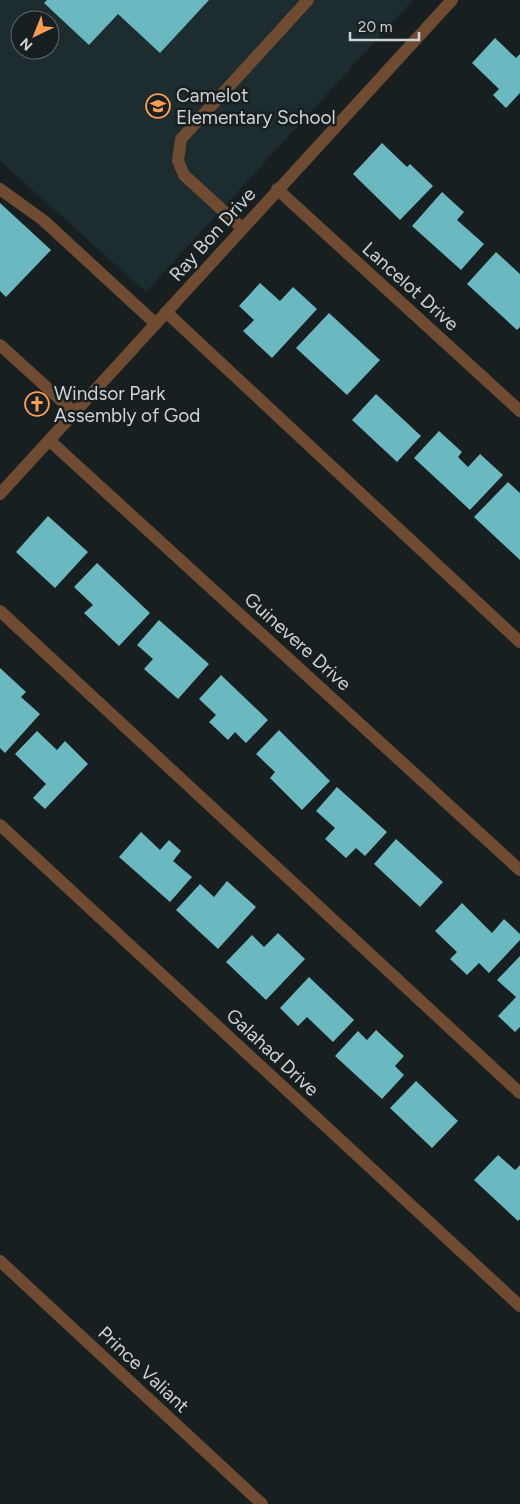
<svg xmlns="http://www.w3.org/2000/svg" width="520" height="1504" viewBox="0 0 520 1504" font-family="Figtree,sans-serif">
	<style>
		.built { fill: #1d2c2e; fill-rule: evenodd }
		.building { fill: #6ab8c0 }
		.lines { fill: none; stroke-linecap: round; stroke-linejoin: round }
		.minor { stroke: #6f4b32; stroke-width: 12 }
		.labels { text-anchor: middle; stroke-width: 5; stroke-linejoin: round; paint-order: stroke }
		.poi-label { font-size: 19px; fill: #ced3d4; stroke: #171f20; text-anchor: start }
		.street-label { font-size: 19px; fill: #ced3d4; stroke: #171f20 }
	</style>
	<rect width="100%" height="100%" fill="#171f20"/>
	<path class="built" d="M 0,0 L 413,0 L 146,292 L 0,161 ZM 20,20 L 50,20 L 50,50 L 20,50 Z"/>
	<g class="building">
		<path d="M 47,0 L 209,0 L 160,53 L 118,14 L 89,45 L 44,3 Z"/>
		<path d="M 495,38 L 516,58 L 520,54 L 520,93 L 506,108 L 493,95 L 499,89 L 472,63 Z"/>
		<path d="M 382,143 L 407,167 L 410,164 L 433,186 L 400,220 L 353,174 Z"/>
		<path d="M 442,192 L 464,212 L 457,220 L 484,244 L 461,270 L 412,226 Z"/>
		<path d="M 0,203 L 51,250 L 6,297 L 0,291 Z"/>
		<path d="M 496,252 L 520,274 L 520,327 L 517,330 L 467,284 Z"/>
		<path d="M 260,283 L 280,301 L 293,287 L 317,309 L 272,358 L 243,331 L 254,320 L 239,306 Z"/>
		<path d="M 329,313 L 380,360 L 347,395 L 296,348 Z"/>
		<path d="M 376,394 L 421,436 L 397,462 L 352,420 Z"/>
		<path d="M 439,431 L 462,452 L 458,457 L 468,467 L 480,454 L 503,475 L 470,510 L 414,458 Z"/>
		<path d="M 508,482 L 520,493 L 520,560 L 474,517 Z"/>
		<path d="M 48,516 L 88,552 L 55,588 L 16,552 Z"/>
		<path d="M 97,563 L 150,613 L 119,646 L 84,613 L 93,605 L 74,587 Z"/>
		<path d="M 159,620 L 209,664 L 178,699 L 144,669 L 153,659 L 137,645 Z"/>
		<path d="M 0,668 L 26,692 L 21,697 L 40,714 L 5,753 L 0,748 Z"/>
		<path d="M 221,675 L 268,720 L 246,743 L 235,732 L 228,740 L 209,722 L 216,715 L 199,699 Z"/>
		<path d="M 279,730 L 330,781 L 302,810 L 270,778 L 275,772 L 256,754 Z"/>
		<path d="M 37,731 L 57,750 L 65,741 L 88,764 L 45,809 L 33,798 L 46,784 L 15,754 Z"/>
		<path d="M 337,787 L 387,832 L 365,856 L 356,848 L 346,858 L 325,839 L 335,828 L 316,811 Z"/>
		<path d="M 141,832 L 160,850 L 169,840 L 181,851 L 173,861 L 192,877 L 170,902 L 119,857 Z"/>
		<path d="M 396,839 L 443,882 L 420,907 L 374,864 Z"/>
		<path d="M 227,881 L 256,907 L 218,949 L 176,910 L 200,884 L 214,897 Z"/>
		<path d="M 462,903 L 492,933 L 504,919 L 520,934 L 520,940 L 489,973 L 479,963 L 467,975 L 450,959 L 457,952 L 435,931 Z"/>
		<path d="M 278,933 L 305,959 L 266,1000 L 226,962 L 252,935 L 264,947 Z"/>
		<path d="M 520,956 L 520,1027 L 515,1032 L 498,1016 L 516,997 L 497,980 Z"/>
		<path d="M 309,977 L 354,1020 L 333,1042 L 307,1017 L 298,1026 L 280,1008 Z"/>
		<path d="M 376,1030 L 404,1056 L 395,1066 L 404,1075 L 382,1099 L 335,1056 L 358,1031 L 367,1040 Z"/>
		<path d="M 416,1081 L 458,1121 L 432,1148 L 390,1108 Z"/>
		<path d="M 498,1155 L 515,1170 L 520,1165 L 520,1219 L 518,1221 L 474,1180 Z"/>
	</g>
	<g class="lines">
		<g class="minor">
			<path d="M 0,189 L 43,220 L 156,324"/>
			<path d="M 277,189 L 520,411"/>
			<path d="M 242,228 L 184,175 L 178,161 L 181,139 L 308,0"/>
			<path d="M 166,312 L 520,642"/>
			<path d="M 0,345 L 75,413"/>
			<path d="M 50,441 L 520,870"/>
			<path d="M 0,494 L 452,0"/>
			<path d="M 0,611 L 520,1093"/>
			<path d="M 0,825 L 520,1306"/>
			<path d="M 0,1261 L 262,1504"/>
		</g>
	</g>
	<defs>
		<g id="school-ring" transform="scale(1.25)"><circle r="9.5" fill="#171f20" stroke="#fd9d54" stroke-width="1.5"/><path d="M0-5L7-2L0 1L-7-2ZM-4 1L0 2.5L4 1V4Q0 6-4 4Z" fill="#fd9d54"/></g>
		<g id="church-ring" transform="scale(1.25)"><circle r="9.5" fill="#171f20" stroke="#fd9d54" stroke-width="1.5"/><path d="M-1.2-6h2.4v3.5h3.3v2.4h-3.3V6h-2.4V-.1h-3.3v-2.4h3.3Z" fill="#fd9d54"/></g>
	</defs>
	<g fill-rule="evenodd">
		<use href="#school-ring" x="158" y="106"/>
		<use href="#church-ring" x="37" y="404"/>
	</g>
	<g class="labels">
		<g class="poi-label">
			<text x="176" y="102">Camelot<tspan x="176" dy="22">Elementary School</tspan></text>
			<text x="54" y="400">Windsor Park<tspan x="54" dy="22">Assembly of God</tspan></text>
		</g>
		<g class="street-label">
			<text transform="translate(212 234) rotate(-48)" y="7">Ray Bon Drive</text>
			<text transform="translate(411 286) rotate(42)" y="7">Lancelot Drive</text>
			<text transform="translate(298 641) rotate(42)" y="7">Guinevere Drive</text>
			<text transform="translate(273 1052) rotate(43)" y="7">Galahad Drive</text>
			<text transform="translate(144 1369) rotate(43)" y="7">Prince Valiant</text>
		</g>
	</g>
	<g transform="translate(35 35) rotate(223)"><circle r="24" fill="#171f20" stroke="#606768"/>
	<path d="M0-4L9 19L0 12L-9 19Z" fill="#fd9d54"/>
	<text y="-8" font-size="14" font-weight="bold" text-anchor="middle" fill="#ced3d4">N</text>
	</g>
	<path d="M350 32v8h69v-8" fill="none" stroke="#ced3d4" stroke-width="2.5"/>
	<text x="358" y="32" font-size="15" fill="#ced3d4" stroke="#171f20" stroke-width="4" paint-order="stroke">20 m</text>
</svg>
